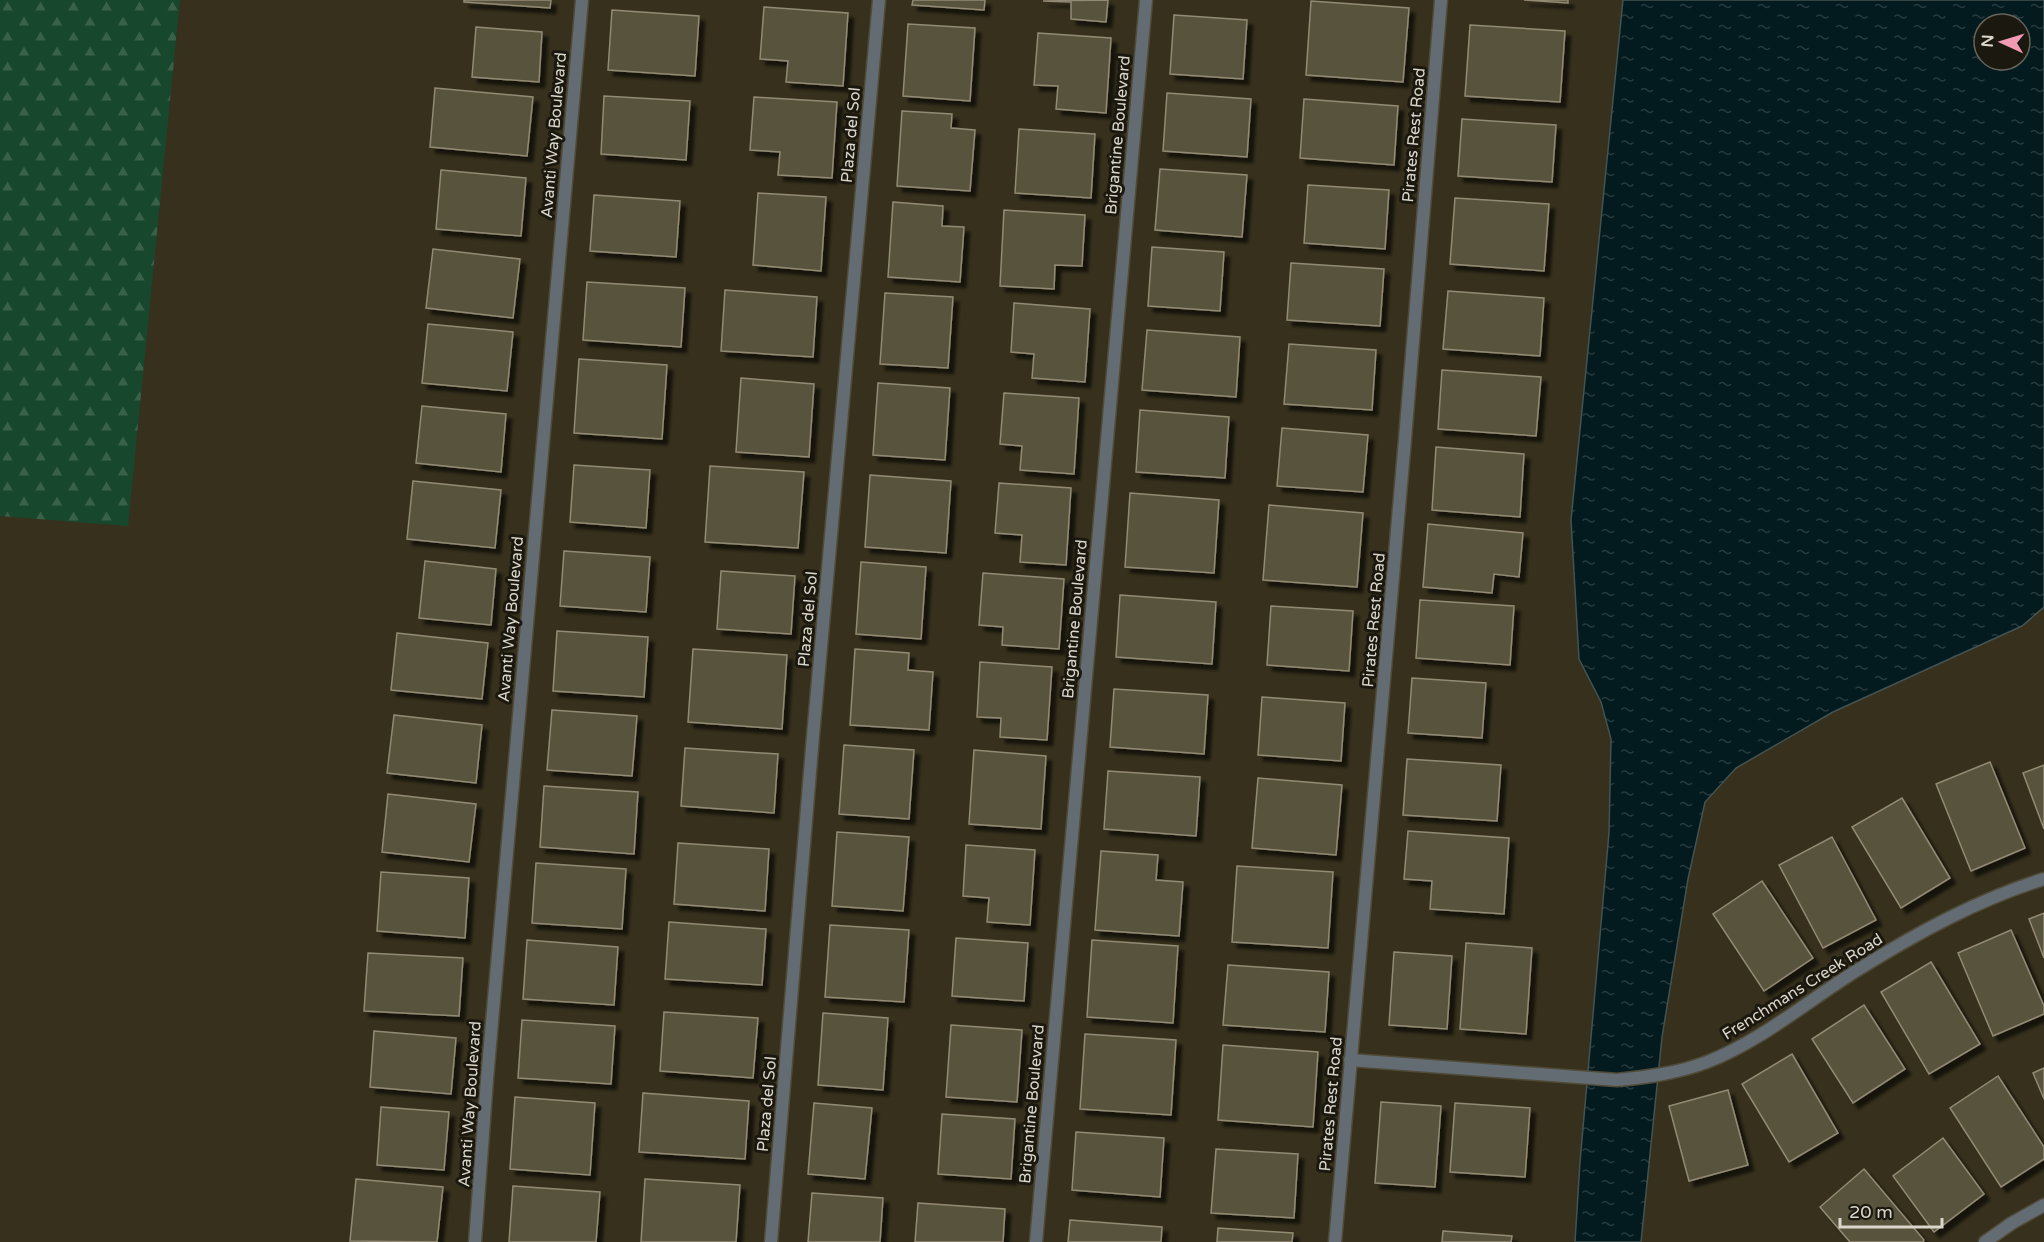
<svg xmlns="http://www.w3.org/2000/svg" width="2044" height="1242" viewBox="0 0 2044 1242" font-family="'Varela Round',sans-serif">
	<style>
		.forest { fill: url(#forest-firs) }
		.water { fill: url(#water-ripples); stroke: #445352; stroke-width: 1.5; fill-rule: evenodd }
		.building { fill: #59523d; stroke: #928a74; stroke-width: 1.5; filter: url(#shadow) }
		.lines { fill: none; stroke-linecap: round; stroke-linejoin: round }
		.minor-casing { stroke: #504b38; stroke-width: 15 }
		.minor { stroke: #636c72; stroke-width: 12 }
		.labels { text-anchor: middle; stroke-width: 6; stroke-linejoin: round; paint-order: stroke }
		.street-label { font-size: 16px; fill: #dad6ca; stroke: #1b180f }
	</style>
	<defs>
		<pattern id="forest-firs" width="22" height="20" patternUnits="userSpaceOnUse" patternTransform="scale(1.5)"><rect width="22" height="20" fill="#17472d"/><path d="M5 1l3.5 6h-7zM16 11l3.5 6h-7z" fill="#38614a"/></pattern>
		<pattern id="water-ripples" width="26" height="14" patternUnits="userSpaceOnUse" patternTransform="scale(1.5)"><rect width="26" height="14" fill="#031b1f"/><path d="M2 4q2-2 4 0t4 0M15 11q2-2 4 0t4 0" fill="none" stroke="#273b3e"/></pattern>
		<filter id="shadow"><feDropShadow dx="5.5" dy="5.5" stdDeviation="1.5" flood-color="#0009"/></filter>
	</defs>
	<rect width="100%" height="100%" fill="#36301c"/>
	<path class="forest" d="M 0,0 L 180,0 L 128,526 L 0,516 Z"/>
	<path class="water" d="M 1623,0 L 2044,0 L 2044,607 L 2022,626 L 1833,712 L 1736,768 L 1705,802 L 1688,879 L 1662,1037 L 1641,1242 L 1575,1242 L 1580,1162 L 1609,833 L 1611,739 L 1601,702 L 1579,659 L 1571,520 ZM 1984,24 L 2020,24 L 2020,60 L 1984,60 Z"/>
	<g class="building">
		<path d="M 464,0 L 551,0 L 550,8 L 464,2 Z"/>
		<path d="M 913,0 L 985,0 L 984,10 L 912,5 Z"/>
		<path d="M 1108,0 L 1106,22 L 1071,19 L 1071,2 L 1043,1 Z"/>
		<path d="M 1524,0 L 1568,0 L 1568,3 Z"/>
		<path d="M 1311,1 L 1409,8 L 1403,82 L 1306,75 Z"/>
		<path d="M 764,7 L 848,13 L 843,86 L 786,82 L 788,61 L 760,59 Z"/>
		<path d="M 612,10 L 699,16 L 695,76 L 608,70 Z"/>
		<path d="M 1174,15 L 1247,20 L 1243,79 L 1170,74 Z"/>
		<path d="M 908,24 L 975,28 L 970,101 L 903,96 Z"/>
		<path d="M 1470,25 L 1565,31 L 1560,102 L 1465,96 Z"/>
		<path d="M 476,27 L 542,32 L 539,82 L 472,77 Z"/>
		<path d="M 1038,33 L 1111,38 L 1106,113 L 1056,109 L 1058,86 L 1034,85 Z"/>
		<path d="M 435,88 L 533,97 L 527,156 L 430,147 Z"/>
		<path d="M 1167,93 L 1251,99 L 1247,157 L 1163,151 Z"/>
		<path d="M 604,96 L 690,101 L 686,160 L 601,154 Z"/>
		<path d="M 754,97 L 837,102 L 832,178 L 778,175 L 780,152 L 750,150 Z"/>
		<path d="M 1304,99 L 1398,106 L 1394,165 L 1300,158 Z"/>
		<path d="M 902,111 L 952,114 L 951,128 L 975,130 L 970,191 L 897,186 Z"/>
		<path d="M 1462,119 L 1556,125 L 1552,182 L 1458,176 Z"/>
		<path d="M 1019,129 L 1095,134 L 1091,198 L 1015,193 Z"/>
		<path d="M 1160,169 L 1247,175 L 1242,237 L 1155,230 Z"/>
		<path d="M 441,170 L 526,178 L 521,236 L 436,229 Z"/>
		<path d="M 1308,185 L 1389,190 L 1385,249 L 1304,243 Z"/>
		<path d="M 758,193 L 826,197 L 821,271 L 753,265 Z"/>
		<path d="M 594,195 L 680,201 L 676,257 L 590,251 Z"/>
		<path d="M 1455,198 L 1549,204 L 1544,271 L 1450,264 Z"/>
		<path d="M 893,202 L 943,206 L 942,226 L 964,227 L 960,282 L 888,277 Z"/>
		<path d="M 1004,210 L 1085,215 L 1082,266 L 1055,265 L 1054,289 L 1000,286 Z"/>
		<path d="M 1152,247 L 1224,252 L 1220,311 L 1148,306 Z"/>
		<path d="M 433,249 L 520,259 L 513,318 L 426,308 Z"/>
		<path d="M 1291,263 L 1384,269 L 1380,326 L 1287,320 Z"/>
		<path d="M 587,282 L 685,288 L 681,347 L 583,340 Z"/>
		<path d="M 725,290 L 817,297 L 813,357 L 721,351 Z"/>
		<path d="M 1448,291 L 1544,298 L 1540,356 L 1443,349 Z"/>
		<path d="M 885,293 L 953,297 L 948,368 L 880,364 Z"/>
		<path d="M 1014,303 L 1090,309 L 1085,382 L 1032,378 L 1034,354 L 1011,352 Z"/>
		<path d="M 428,324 L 513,332 L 507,391 L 422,383 Z"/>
		<path d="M 1147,330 L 1240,337 L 1236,397 L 1142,390 Z"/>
		<path d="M 1289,344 L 1376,350 L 1372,410 L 1284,404 Z"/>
		<path d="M 579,359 L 667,365 L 662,439 L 574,433 Z"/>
		<path d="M 1442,370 L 1541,377 L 1536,436 L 1438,429 Z"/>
		<path d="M 741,378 L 814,384 L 809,457 L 736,452 Z"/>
		<path d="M 878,383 L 950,388 L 945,460 L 873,455 Z"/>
		<path d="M 1004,393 L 1079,398 L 1074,474 L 1020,470 L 1022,446 L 1000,444 Z"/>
		<path d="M 422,406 L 506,414 L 501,472 L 416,463 Z"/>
		<path d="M 1140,410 L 1229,417 L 1225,478 L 1136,472 Z"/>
		<path d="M 1282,428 L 1368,435 L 1363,492 L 1277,486 Z"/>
		<path d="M 1436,447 L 1524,454 L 1520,517 L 1432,510 Z"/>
		<path d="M 574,465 L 650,470 L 646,528 L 570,522 Z"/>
		<path d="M 710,466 L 804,472 L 798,548 L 705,542 Z"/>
		<path d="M 870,475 L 951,481 L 946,553 L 865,547 Z"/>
		<path d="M 413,481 L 501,490 L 495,548 L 407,539 Z"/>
		<path d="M 999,483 L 1071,488 L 1066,565 L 1020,562 L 1022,535 L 995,533 Z"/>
		<path d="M 1130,493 L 1219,500 L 1214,573 L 1125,567 Z"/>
		<path d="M 1269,505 L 1363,513 L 1357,587 L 1263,580 Z"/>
		<path d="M 1428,524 L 1523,533 L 1519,577 L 1494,574 L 1492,593 L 1423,587 Z"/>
		<path d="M 564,551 L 650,557 L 646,612 L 560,606 Z"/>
		<path d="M 425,561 L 496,569 L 491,625 L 419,618 Z"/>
		<path d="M 861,562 L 926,567 L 921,639 L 856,634 Z"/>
		<path d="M 721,571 L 795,576 L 791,634 L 717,629 Z"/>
		<path d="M 983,573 L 1064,579 L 1059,649 L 1002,645 L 1003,627 L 979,625 Z"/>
		<path d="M 1120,595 L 1216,602 L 1212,664 L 1116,657 Z"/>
		<path d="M 1420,600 L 1514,606 L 1510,665 L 1416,658 Z"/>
		<path d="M 1271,606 L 1353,611 L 1349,671 L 1267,665 Z"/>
		<path d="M 557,631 L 648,637 L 644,697 L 553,691 Z"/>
		<path d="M 397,633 L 488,643 L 482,699 L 391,690 Z"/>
		<path d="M 693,649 L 787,655 L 782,729 L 688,722 Z"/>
		<path d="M 855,649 L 909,653 L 908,670 L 933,672 L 929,730 L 850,725 Z"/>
		<path d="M 980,662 L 1052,667 L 1047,740 L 1000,737 L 1001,718 L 977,717 Z"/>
		<path d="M 1412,678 L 1486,683 L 1482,738 L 1408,733 Z"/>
		<path d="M 1114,689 L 1208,695 L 1204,754 L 1110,747 Z"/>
		<path d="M 1262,697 L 1345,703 L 1341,761 L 1258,755 Z"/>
		<path d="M 552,710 L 637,716 L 632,776 L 547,770 Z"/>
		<path d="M 394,715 L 482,725 L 476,783 L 387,773 Z"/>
		<path d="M 844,745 L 914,750 L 909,819 L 839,814 Z"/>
		<path d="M 685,748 L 778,754 L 774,813 L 681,806 Z"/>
		<path d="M 974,750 L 1046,756 L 1041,829 L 969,824 Z"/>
		<path d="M 1407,759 L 1501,765 L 1497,821 L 1403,815 Z"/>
		<path d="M 1990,762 L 2025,848 L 1971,871 L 1936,784 Z"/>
		<path d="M 2044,765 L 2044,829 L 2023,773 Z"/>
		<path d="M 1108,771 L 1200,777 L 1196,836 L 1104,829 Z"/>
		<path d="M 1258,778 L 1342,785 L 1336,855 L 1252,848 Z"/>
		<path d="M 544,786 L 638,792 L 634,854 L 540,847 Z"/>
		<path d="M 388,794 L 476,804 L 469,862 L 382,852 Z"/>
		<path d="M 1902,798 L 1950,878 L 1901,908 L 1852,827 Z"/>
		<path d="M 1408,831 L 1509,838 L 1504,914 L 1430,909 L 1432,881 L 1404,879 Z"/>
		<path d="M 837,832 L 909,837 L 903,911 L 832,906 Z"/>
		<path d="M 1832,837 L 1876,920 L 1823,948 L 1779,865 Z"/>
		<path d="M 678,843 L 769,849 L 765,911 L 674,904 Z"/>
		<path d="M 966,845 L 1035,850 L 1030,925 L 987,922 L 989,898 L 963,896 Z"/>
		<path d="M 1101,851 L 1158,855 L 1156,880 L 1183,882 L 1179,936 L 1095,930 Z"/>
		<path d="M 536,863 L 626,869 L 622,929 L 532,923 Z"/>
		<path d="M 1237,866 L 1333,872 L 1328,948 L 1232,942 Z"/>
		<path d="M 381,872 L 469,878 L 465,938 L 377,931 Z"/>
		<path d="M 1762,881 L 1813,958 L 1764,991 L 1713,914 Z"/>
		<path d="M 2044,913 L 2044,958 L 2029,919 Z"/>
		<path d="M 669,922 L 766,929 L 762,985 L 665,979 Z"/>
		<path d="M 830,925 L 909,930 L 904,1002 L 825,997 Z"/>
		<path d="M 2011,930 L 2044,1006 L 2044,1014 L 1993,1036 L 1958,953 Z"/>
		<path d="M 956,938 L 1028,943 L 1024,1001 L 952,996 Z"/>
		<path d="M 527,940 L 618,947 L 614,1005 L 523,999 Z"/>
		<path d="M 1092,940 L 1178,946 L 1173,1023 L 1087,1017 Z"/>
		<path d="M 1466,943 L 1532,948 L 1526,1034 L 1460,1029 Z"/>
		<path d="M 1394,952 L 1452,956 L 1447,1029 L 1389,1025 Z"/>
		<path d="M 368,953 L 463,958 L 459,1016 L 364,1011 Z"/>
		<path d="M 1931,962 L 1980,1044 L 1929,1074 L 1881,992 Z"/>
		<path d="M 1228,965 L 1329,972 L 1325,1032 L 1223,1025 Z"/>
		<path d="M 1864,1005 L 1905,1069 L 1853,1103 L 1812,1039 Z"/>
		<path d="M 664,1012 L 758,1018 L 753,1078 L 660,1071 Z"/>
		<path d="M 823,1013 L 888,1018 L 883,1090 L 818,1085 Z"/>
		<path d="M 522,1020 L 615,1026 L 611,1084 L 518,1078 Z"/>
		<path d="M 951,1025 L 1022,1030 L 1017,1102 L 946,1097 Z"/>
		<path d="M 374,1031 L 456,1038 L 451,1094 L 370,1087 Z"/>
		<path d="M 1085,1034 L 1176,1040 L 1171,1115 L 1080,1109 Z"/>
		<path d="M 1223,1045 L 1318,1052 L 1313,1127 L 1218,1120 Z"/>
		<path d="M 1792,1054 L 1838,1133 L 1789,1162 L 1742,1084 Z"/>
		<path d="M 2044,1068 L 2044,1099 L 2033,1073 Z"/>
		<path d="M 1998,1076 L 2044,1147 L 2044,1159 L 2001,1187 L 1950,1108 Z"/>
		<path d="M 1728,1090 L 1748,1165 L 1689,1181 L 1669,1106 Z"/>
		<path d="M 643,1093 L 749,1101 L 745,1159 L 639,1152 Z"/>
		<path d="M 515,1097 L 595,1103 L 590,1175 L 510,1169 Z"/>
		<path d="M 1381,1102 L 1441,1106 L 1435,1187 L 1375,1183 Z"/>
		<path d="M 814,1103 L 872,1108 L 865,1179 L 808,1174 Z"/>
		<path d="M 1455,1103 L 1530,1108 L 1525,1177 L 1450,1172 Z"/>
		<path d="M 381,1107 L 449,1112 L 444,1170 L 377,1165 Z"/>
		<path d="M 942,1114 L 1015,1119 L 1011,1179 L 938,1174 Z"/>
		<path d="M 1076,1132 L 1164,1138 L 1160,1197 L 1072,1190 Z"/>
		<path d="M 1943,1138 L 1984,1194 L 1934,1232 L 1893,1176 Z"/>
		<path d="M 1216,1149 L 1298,1154 L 1294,1218 L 1211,1213 Z"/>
		<path d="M 1864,1169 L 1924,1240 L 1923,1242 L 1850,1242 L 1820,1207 Z"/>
		<path d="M 356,1179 L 443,1187 L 437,1242 L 350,1241 Z"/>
		<path d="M 645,1179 L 740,1185 L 736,1242 L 641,1242 Z"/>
		<path d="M 513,1186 L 600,1192 L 596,1242 L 509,1242 Z"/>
		<path d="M 812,1193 L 883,1198 L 880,1242 L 808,1242 Z"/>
		<path d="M 918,1203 L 1005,1209 L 1003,1242 L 915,1242 Z"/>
		<path d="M 1070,1220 L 1162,1227 L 1161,1242 L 1068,1242 Z"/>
		<path d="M 1218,1228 L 1293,1233 L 1292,1242 L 1217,1242 Z"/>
		<path d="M 1443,1231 L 1512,1236 L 1511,1242 L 1442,1242 Z"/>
	</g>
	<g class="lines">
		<g class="minor-casing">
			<g id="minor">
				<path d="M 1350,1060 L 1617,1080 C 1648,1077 1678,1073 1707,1062 C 1760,1042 1810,999 1859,969 C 1917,933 1979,899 2044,879"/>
				<path d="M 475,1242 L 487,1079 L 582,0"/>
				<path d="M 771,1242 L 813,736 L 879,0"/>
				<path d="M 1036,1242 L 1146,0"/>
				<path d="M 1335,1242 L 1405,439 L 1441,0"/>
				<path d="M 1985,1242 L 2012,1223 L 2044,1205"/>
			</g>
		</g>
		<use href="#minor" class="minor"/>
	</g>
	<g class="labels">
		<g class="street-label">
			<text transform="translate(553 135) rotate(-85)" y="6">Avanti Way Boulevard</text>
			<text transform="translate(850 135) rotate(-85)" y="6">Plaza del Sol</text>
			<text transform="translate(1117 135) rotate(-85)" y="6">Brigantine Boulevard</text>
			<text transform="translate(1413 135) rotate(-85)" y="6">Pirates Rest Road</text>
			<text transform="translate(510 619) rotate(-85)" y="6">Avanti Way Boulevard</text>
			<text transform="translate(807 619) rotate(-85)" y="6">Plaza del Sol</text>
			<text transform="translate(1074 619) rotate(-85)" y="6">Brigantine Boulevard</text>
			<text transform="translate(1373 620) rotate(-85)" y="6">Pirates Rest Road</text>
			<text transform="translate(1802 986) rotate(-32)" y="6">Frenchmans Creek Road</text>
			<text transform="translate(469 1104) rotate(-86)" y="6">Avanti Way Boulevard</text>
			<text transform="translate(766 1104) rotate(-85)" y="6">Plaza del Sol</text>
			<text transform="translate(1031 1104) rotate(-85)" y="6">Brigantine Boulevard</text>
			<text transform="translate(1330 1104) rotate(-85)" y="6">Pirates Rest Road</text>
		</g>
	</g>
	<g transform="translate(2002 42) rotate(274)"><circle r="28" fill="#1b180f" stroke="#67645a" stroke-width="1.5"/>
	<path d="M0-4.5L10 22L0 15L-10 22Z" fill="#f19ab3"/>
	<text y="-9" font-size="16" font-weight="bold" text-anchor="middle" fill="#dad6ca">N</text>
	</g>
	<path d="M1840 1218v9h102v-9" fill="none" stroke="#dad6ca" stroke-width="3"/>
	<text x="1849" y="1218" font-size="18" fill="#dad6ca" stroke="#1b180f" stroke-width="4.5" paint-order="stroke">20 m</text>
</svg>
